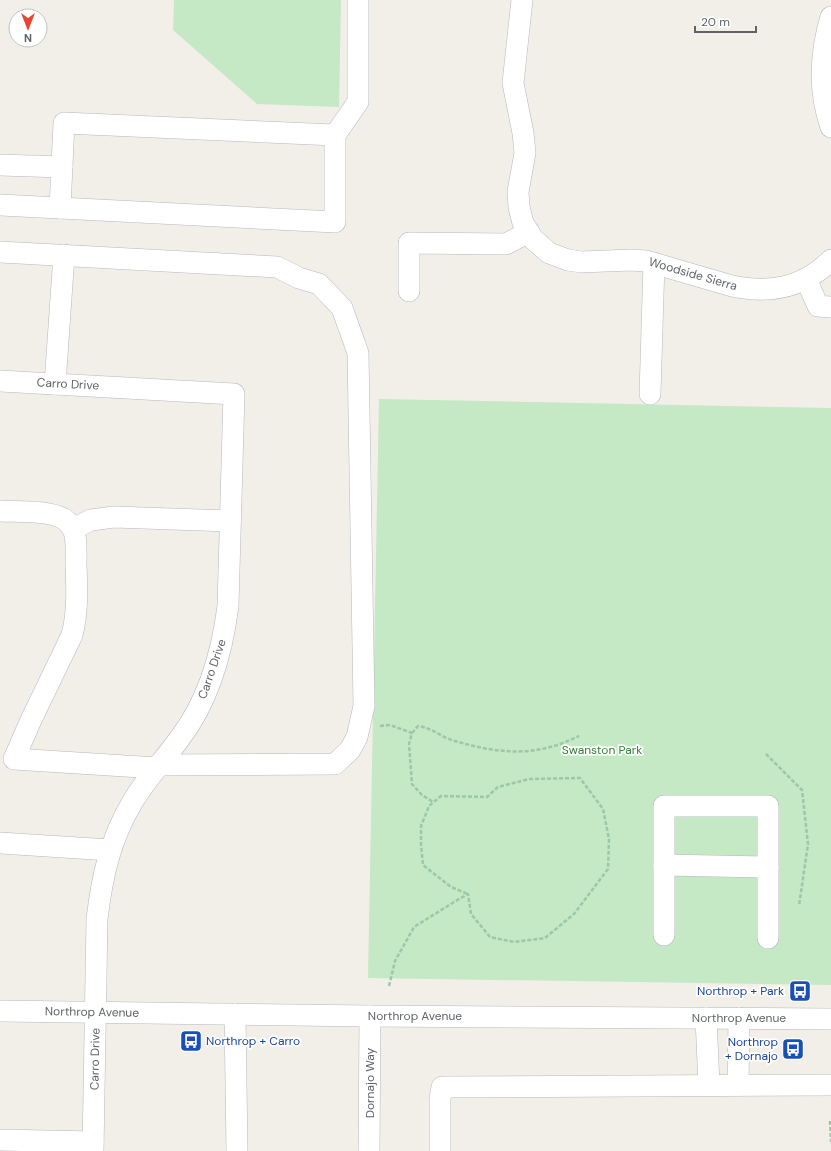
<svg xmlns="http://www.w3.org/2000/svg" width="831" height="1151" viewBox="0 0 831 1151" font-family="'DM Sans',sans-serif">
	<style>
		.green { fill: #c5e8c5 }
		.lines { fill: none; stroke-linecap: round; stroke-linejoin: round }
		.minor-casing { stroke: #b5b8bc; stroke-width: 22 }
		.path { stroke: #9cc7a9; stroke-width: 2.5; stroke-dasharray: 4 2; stroke-linecap: butt }
		.minor { stroke: #fff; stroke-width: 21 }
		.labels { text-anchor: middle; stroke-width: 3.5; stroke-linejoin: round; paint-order: stroke }
		.street-label { font-size: 12px; fill: #5f6368; stroke: #fff }
		.park-label { font-size: 12px; fill: #348238; stroke: #fff }
		.transit-label { font-size: 12px; fill: #164399; stroke: #fff; text-anchor: end }
	</style>
	<rect width="100%" height="100%" fill="#f1efe8"/>
	<g class="green">
		<path d="M 174,0 L 341,0 L 339,107 L 257,104 L 173,30 Z"/>
		<path d="M 379,399 L 831,408 L 831,985 L 368,978 Z"/>
	</g>
	<g class="lines">
		<g class="minor-casing">
			<g id="minor">
				<path d="M 522,0 L 513,83 L 523,133 L 525,153 L 518,192 L 519,207 L 523,223 L 533,239 L 549,253 L 568,260 L 581,262 L 631,260 L 646,261 L 732,286 C 770,294 803,288 831,260"/>
				<path d="M 831,17 C 820,54 818,90 831,127"/>
				<path d="M 0,165 L 62,167"/>
				<path d="M 0,205 L 335,222 L 335,135 L 358,102 L 358,0"/>
				<path d="M 60,208 L 64,123 L 335,135"/>
				<path d="M 0,252 L 277,267 L 299,278 L 319,284 L 342,308 L 358,353 L 364,706 L 357,737 L 350,750 L 335,764 L 160,765"/>
				<path d="M 806,279 L 818,306 L 831,307"/>
				<path d="M 409,291 L 409,243 L 506,244 L 529,232"/>
				<path d="M 0,381 L 234,394 L 228,606 C 222,653 209,700 180,738 C 165,759 146,779 133,801 C 110,839 102,877 97,919 L 93,1151"/>
				<path d="M 55,384 L 64,255"/>
				<path d="M 650,394 L 654,263"/>
				<path d="M 0,511 C 18,512 48,510 64,519 C 68,522 72,526 74,531 C 77,541 76,553 76,564 C 77,588 78,612 72,635 L 31,720 L 14,759 L 157,768"/>
				<path d="M 73,529 L 91,520 L 114,517 L 230,521"/>
				<path d="M 0,843 L 110,850"/>
				<path d="M 664,865 L 768,867"/>
				<path d="M 664,935 L 664,806 L 768,806 L 768,938"/>
				<path d="M 0,1011 L 370,1016 L 831,1019"/>
				<path d="M 235,1014 L 237,1151"/>
				<path d="M 706,1018 L 709,1085"/>
				<path d="M 738,1085 L 739,1018"/>
				<path d="M 0,1140 L 93,1142"/>
				<path d="M 369,1151 L 370,1016"/>
				<path d="M 440,1151 L 440,1099 L 442,1087 L 831,1085"/>
			</g>
		</g>
		<g class="path">
			<path d="M 380,726 L 390,725 L 412,733 L 409,744 L 412,784 L 422,795 L 433,802"/>
			<path d="M 412,733 L 418,726 C 433,728 442,738 455,741 C 485,750 519,756 550,747 C 560,745 570,740 579,736"/>
			<path d="M 766,754 L 802,790 L 808,844 L 799,906"/>
			<path d="M 389,986 L 395,961 L 414,927 L 454,902 L 468,894 L 471,914 L 490,937 L 514,942 L 545,938 L 574,914 L 608,869 L 609,839 L 603,809 L 580,778 L 529,779 L 498,787 L 487,797 L 441,796 L 429,806 L 421,826 L 421,845 L 423,865 L 451,887 L 468,894"/>
			<path d="M 830,1121 L 831,1142"/>
		</g>
		<use href="#minor" class="minor"/>
	</g>
	<defs>
		<g id="bus-square" transform="scale(1.15)"><rect x="-9" y="-9" width="18" height="18" rx="4" fill="#1a4fb4" stroke="#fff"/><path d="M-5-6H5V4H4V6H2V4H-2V6H-4V4H-5ZM-3.5-4V0h7V-4ZM-3.5 1.2v1.5H-2V1.2ZM2 1.2v1.5H3.5V1.2Z" fill="#fff"/></g>
	</defs>
	<g fill-rule="evenodd">
		<use href="#bus-square" x="800" y="991"/>
		<use href="#bus-square" x="191" y="1041"/>
		<use href="#bus-square" x="793" y="1049"/>
	</g>
	<g class="labels">
		<g class="street-label">
			<text transform="translate(693 274) rotate(16)" y="4">Woodside Sierra</text>
			<text transform="translate(68 384) rotate(3)" y="4">Carro Drive</text>
			<text transform="translate(212 669) rotate(-71)" y="4">Carro Drive</text>
			<text transform="translate(92 1012) rotate(1)" y="4">Northrop Avenue</text>
			<text x="415" y="1020">Northrop Avenue</text>
			<text x="739" y="1022">Northrop Avenue</text>
			<text transform="translate(95 1059) rotate(-89)" y="4">Carro Drive</text>
			<text transform="translate(370 1083) rotate(-90)" y="4">Dornajo Way</text>
		</g>
		<g class="park-label">
			<text x="602" y="754">Swanston Park</text>
		</g>
		<g class="transit-label">
			<text x="784" y="995">Northrop + Park</text>
			<text x="206" y="1045" text-anchor="start">Northrop + Carro</text>
			<text x="778" y="1046">Northrop<tspan x="778" dy="14">+ Dornajo</tspan></text>
		</g>
	</g>
	<g transform="translate(28 28) rotate(180)"><circle r="19" fill="#ffffff" stroke="#bfc1c3"/>
	<path d="M0-3L7 15L0 10L-7 15Z" fill="#ea4335"/>
	<text y="-6" font-size="11" font-weight="bold" text-anchor="middle" fill="#5f6368">N</text>
	</g>
	<path d="M695 26v6h61v-6" fill="none" stroke="#5f6368" stroke-width="2"/>
	<text x="701" y="26" font-size="12" fill="#5f6368" stroke="#ffffff" stroke-width="3" paint-order="stroke">20 m</text>
</svg>
